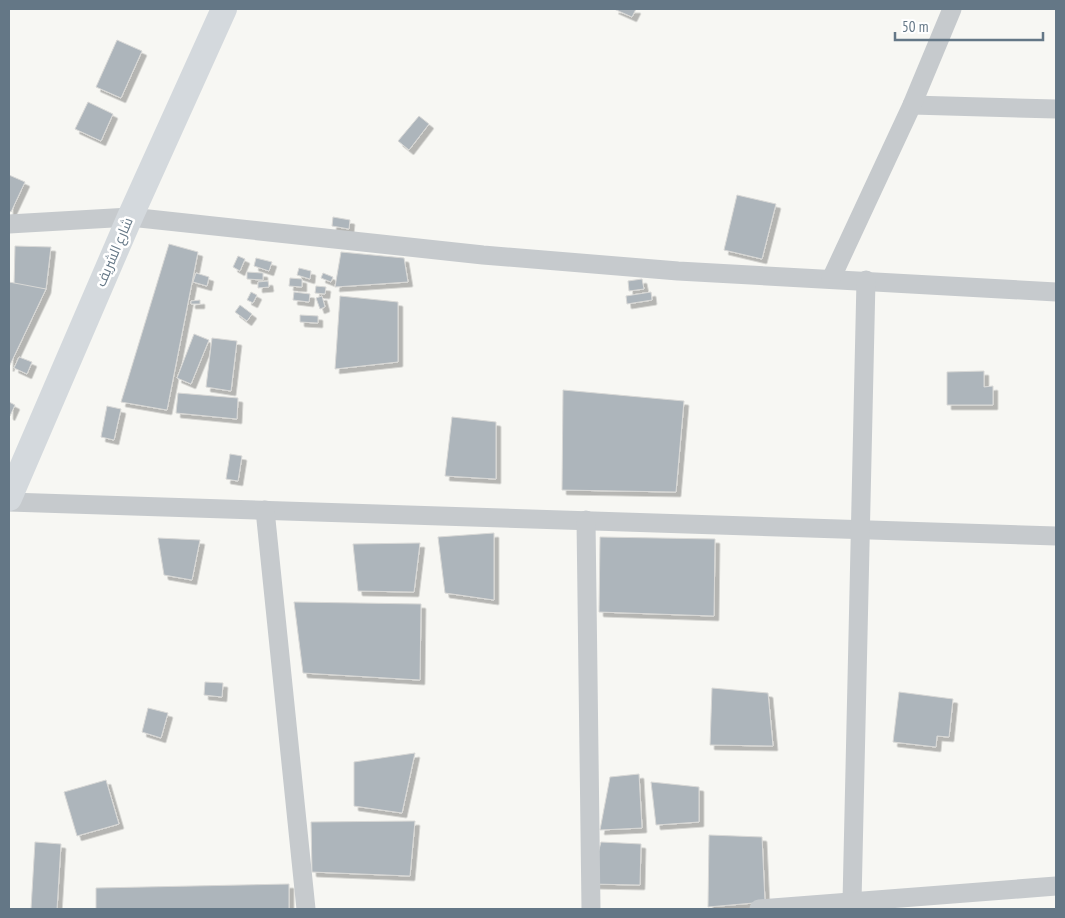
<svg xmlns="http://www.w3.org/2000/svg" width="1065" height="918" viewBox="0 0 1065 918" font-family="'PT Sans Narrow',Cairo,sans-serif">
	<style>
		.building { fill: #adb5bb; stroke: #d8d8d6; filter: url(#shadow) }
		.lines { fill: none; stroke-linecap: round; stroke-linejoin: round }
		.street { stroke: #c6cacd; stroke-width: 19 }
		.secondary { stroke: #d4d9dd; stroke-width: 26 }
		.labels { text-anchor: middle; stroke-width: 5; stroke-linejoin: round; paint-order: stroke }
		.street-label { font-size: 14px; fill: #647786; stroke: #fff }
	</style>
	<defs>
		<filter id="shadow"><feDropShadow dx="4.5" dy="4.5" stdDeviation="0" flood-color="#0004"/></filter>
	</defs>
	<rect width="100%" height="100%" fill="#f7f7f3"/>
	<g class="building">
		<path d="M 614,9 L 636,9 L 632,17 Z"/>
		<path d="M 117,40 L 142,51 L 121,98 L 96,87 Z"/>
		<path d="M 88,102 L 113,114 L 101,141 L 75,129 Z"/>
		<path d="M 419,116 L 429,124 L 409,150 L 398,141 Z"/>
		<path d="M 9,175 L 25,182 L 11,212 L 9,211 Z"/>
		<path d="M 737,195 L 776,204 L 762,259 L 724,250 Z"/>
		<path d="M 333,217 L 350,220 L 349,229 L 332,226 Z"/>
		<path d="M 169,244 L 198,252 L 167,410 L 121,402 Z"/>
		<path d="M 15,246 L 51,247 L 46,289 L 14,286 Z"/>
		<path d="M 341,252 L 404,258 L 408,282 L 335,287 Z"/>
		<path d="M 238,256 L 245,259 L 240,271 L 233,267 Z"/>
		<path d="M 256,258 L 272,262 L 269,271 L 254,266 Z"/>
		<path d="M 299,268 L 311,271 L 310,279 L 297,275 Z"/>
		<path d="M 247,272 L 263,273 L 263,280 L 247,279 Z"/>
		<path d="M 196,273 L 209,277 L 207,286 L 193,282 Z"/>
		<path d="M 323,273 L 333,277 L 331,282 L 321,278 Z"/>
		<path d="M 290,278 L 302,279 L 302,287 L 289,286 Z"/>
		<path d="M 642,279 L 644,289 L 629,291 L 628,281 Z"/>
		<path d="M 268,281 L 269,287 L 258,288 L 258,282 Z"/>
		<path d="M 9,282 L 46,289 L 9,367 Z"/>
		<path d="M 316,286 L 326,287 L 325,294 L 315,293 Z"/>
		<path d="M 251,292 L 257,295 L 253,303 L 247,300 Z"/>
		<path d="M 294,292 L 310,294 L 309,302 L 293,300 Z"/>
		<path d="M 651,292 L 652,300 L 627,304 L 626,296 Z"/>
		<path d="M 322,296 L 325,307 L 320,309 L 316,298 Z"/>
		<path d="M 340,296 L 398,302 L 398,362 L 335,369 Z"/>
		<path d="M 200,300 L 200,304 L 191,304 L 191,301 Z"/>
		<path d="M 240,305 L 252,314 L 247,321 L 235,312 Z"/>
		<path d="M 300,315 L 318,316 L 318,323 L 300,322 Z"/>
		<path d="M 194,334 L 209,340 L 191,384 L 177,378 Z"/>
		<path d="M 212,338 L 237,341 L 231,391 L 206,387 Z"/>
		<path d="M 19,357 L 32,362 L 27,374 L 14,368 Z"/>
		<path d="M 984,371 L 984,387 L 993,386 L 993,405 L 947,405 L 947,372 Z"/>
		<path d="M 563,390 L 684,401 L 676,492 L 562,490 Z"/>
		<path d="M 178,393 L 238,398 L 237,419 L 176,413 Z"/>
		<path d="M 9,402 L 15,405 L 10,416 L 9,415 Z"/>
		<path d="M 107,406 L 121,409 L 114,440 L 101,437 Z"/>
		<path d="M 452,417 L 496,422 L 496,479 L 445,476 Z"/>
		<path d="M 230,454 L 242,456 L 238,481 L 226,479 Z"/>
		<path d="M 494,533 L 494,600 L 445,593 L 438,537 Z"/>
		<path d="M 600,537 L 715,539 L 714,616 L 599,612 Z"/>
		<path d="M 158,538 L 200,540 L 192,580 L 164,575 Z"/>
		<path d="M 420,543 L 414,592 L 358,591 L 353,544 Z"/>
		<path d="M 294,602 L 421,604 L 420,680 L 303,673 Z"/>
		<path d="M 205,682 L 223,683 L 222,697 L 204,695 Z"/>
		<path d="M 712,688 L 768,693 L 773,746 L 710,745 Z"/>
		<path d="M 899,692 L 953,699 L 949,737 L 937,736 L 936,747 L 893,742 Z"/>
		<path d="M 148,708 L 168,713 L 161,738 L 142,732 Z"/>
		<path d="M 415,753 L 402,813 L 354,806 L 354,762 Z"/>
		<path d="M 639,774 L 642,828 L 600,830 L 610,777 Z"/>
		<path d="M 106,780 L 119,824 L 77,836 L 64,792 Z"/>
		<path d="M 651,782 L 699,787 L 699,822 L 656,825 Z"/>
		<path d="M 415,821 L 410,876 L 312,872 L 311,822 Z"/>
		<path d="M 709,835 L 762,837 L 765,902 L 708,907 Z"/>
		<path d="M 35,842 L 61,844 L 57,909 L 31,909 Z"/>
		<path d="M 601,842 L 641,844 L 640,885 L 590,884 Z"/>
		<path d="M 289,884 L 289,909 L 96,909 L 96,888 Z"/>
	</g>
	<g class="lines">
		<g class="street">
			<path d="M 912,105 L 1056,109"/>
			<path d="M 9,224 L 130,217 L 483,255 L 678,271 L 1056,292"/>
			<path d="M 831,279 L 912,105 L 952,9"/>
			<path d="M 9,502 L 1056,536"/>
			<path d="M 265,510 L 306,909"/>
			<path d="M 586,520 L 591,909"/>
			<path d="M 852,902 L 866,280"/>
			<path d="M 759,909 L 1056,886"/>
		</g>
		<path class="secondary" d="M 9,498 L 130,217 L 224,9"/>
	</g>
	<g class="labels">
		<g class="street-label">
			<text transform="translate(114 252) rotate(-67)" y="5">شارع الشريف</text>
		</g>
	</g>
	<rect width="1065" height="918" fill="none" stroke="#647786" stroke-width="20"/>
	<path d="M895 32v8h148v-8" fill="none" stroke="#647786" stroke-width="2.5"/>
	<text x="902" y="32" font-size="15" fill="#647786" stroke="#ffffff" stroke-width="4" paint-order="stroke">50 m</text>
</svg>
